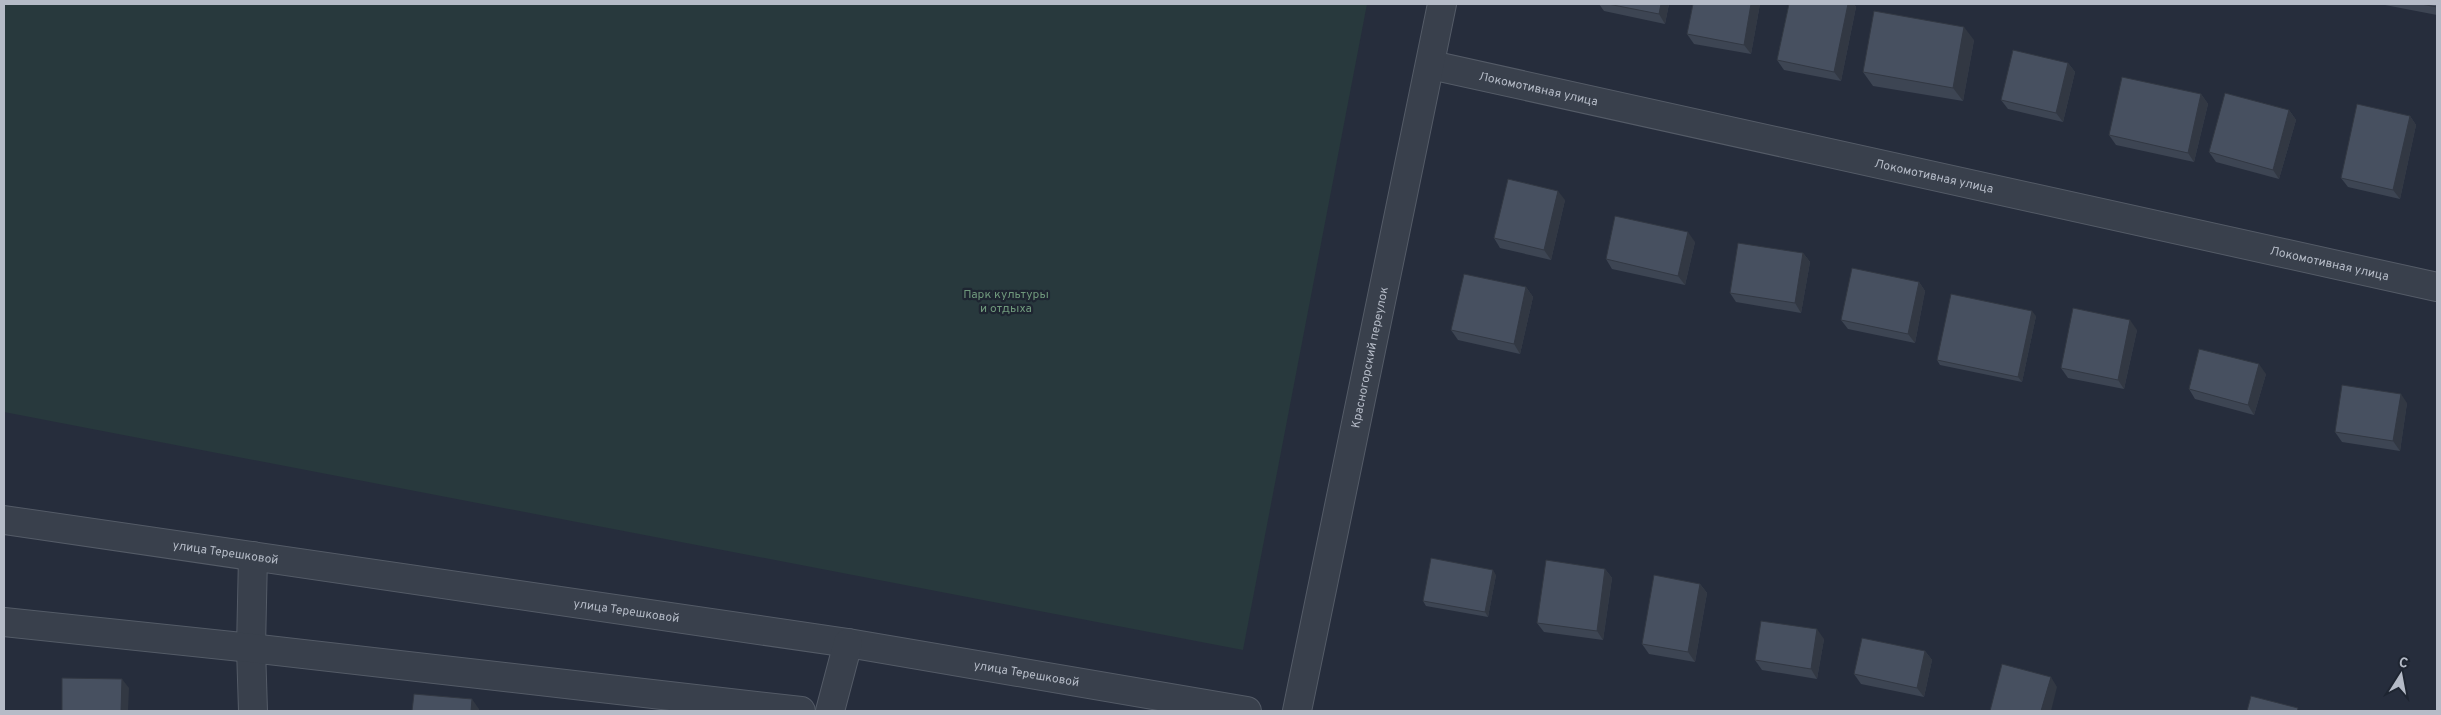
<svg xmlns="http://www.w3.org/2000/svg" width="2441" height="715" viewBox="0 0 2441 715" font-family="Overpass,sans-serif">
	<style>
		.green { fill: #28393d }
		.lines { fill: none; stroke-linecap: round; stroke-linejoin: round }
		.minor-casing { stroke: #545b67; stroke-width: 30 }
		.minor { stroke: #39404c; stroke-width: 28 }
		.wall { fill: #3d4553 }
		.shaded-wall { fill: #323843 }
		.building { fill: #475060; stroke: #323843 }
		.labels { text-anchor: middle; stroke-width: 4.5; stroke-linejoin: round; paint-order: stroke }
		.street-label { font-size: 12px; fill: #b5bbc7; stroke: #1e2531 }
		.park-label { font-size: 12px; fill: #6e977b; stroke: #1e2531 }
	</style>
	<rect width="100%" height="100%" fill="#262d3c"/>
	<path class="green" d="M 4,4 L 1367,4 L 1243,650 L 4,412 Z"/>
	<g class="lines">
		<g class="minor-casing">
			<g id="minor">
				<path id="s1" d="M 1431,65 L 2437,287"/>
				<path id="s2" d="M 4,520 L 848,643 L 1247,711"/>
				<path d="M 253,556 L 251,648 L 253,711"/>
				<path d="M 4,622 L 251,648 L 801,711"/>
				<path d="M 830,711 L 848,643"/>
				<path id="s3" d="M 1297,711 L 1442,4"/>
			</g>
		</g>
		<use href="#minor" class="minor"/>
	</g>
	<g class="wall">
		<path d="M 1599,4 L 1669,4 L 1665,24 L 1604,11 Z"/>
		<path d="M 1693,4 L 1760,4 L 1751,54 L 1694,44 L 1687,34 Z"/>
		<path d="M 1789,4 L 1854,4 L 1856,7 L 1841,81 L 1784,70 L 1777,60 Z"/>
		<path d="M 2385,4 L 2437,4 L 2437,15 L 2385,5 Z"/>
		<path d="M 1974,40 L 1963,101 L 1873,86 L 1863,72 Z"/>
		<path d="M 2068,63 L 2075,72 L 2063,122 L 2008,109 L 2001,100 Z"/>
		<path d="M 2201,94 L 2208,104 L 2194,162 L 2116,145 L 2109,135 Z"/>
		<path d="M 2289,110 L 2296,120 L 2279,179 L 2216,162 L 2209,152 Z"/>
		<path d="M 2410,116 L 2416,125 L 2400,199 L 2348,187 L 2341,178 Z"/>
		<path d="M 1565,200 L 1551,260 L 1500,248 L 1494,238 Z"/>
		<path d="M 1695,242 L 1685,285 L 1612,269 L 1606,259 Z"/>
		<path d="M 1803,253 L 1810,262 L 1801,313 L 1736,302 L 1730,293 Z"/>
		<path d="M 1919,282 L 1925,291 L 1915,343 L 1848,329 L 1841,320 Z"/>
		<path d="M 1526,287 L 1533,297 L 1520,354 L 1458,340 L 1451,330 Z"/>
		<path d="M 2036,316 L 2022,382 L 1940,365 L 1937,360 Z"/>
		<path d="M 2137,330 L 2124,389 L 2068,378 L 2061,368 Z"/>
		<path d="M 2266,374 L 2254,415 L 2195,399 L 2189,389 Z"/>
		<path d="M 2407,403 L 2400,451 L 2342,442 L 2335,432 Z"/>
		<path d="M 1605,569 L 1612,578 L 1603,640 L 1544,632 L 1537,623 Z"/>
		<path d="M 1496,575 L 1488,617 L 1426,606 L 1423,601 Z"/>
		<path d="M 1700,584 L 1707,593 L 1695,662 L 1649,654 L 1642,644 Z"/>
		<path d="M 1824,639 L 1817,679 L 1762,670 L 1755,660 Z"/>
		<path d="M 1925,651 L 1932,660 L 1924,697 L 1861,684 L 1854,674 Z"/>
	</g>
	<g class="shaded-wall">
		<path d="M 1661,4 L 1669,4 L 1665,24 L 1659,14 Z"/>
		<path d="M 1751,4 L 1760,4 L 1751,54 L 1744,45 Z"/>
		<path d="M 1848,4 L 1854,4 L 1856,7 L 1841,81 L 1834,72 Z"/>
		<path d="M 1964,27 L 1974,40 L 1963,101 L 1953,88 Z"/>
		<path d="M 2068,63 L 2075,72 L 2063,122 L 2056,113 Z"/>
		<path d="M 2201,94 L 2208,104 L 2194,162 L 2188,153 Z"/>
		<path d="M 2289,110 L 2296,120 L 2279,179 L 2273,170 Z"/>
		<path d="M 2410,116 L 2416,125 L 2400,199 L 2393,190 Z"/>
		<path d="M 1558,191 L 1565,200 L 1551,260 L 1544,250 Z"/>
		<path d="M 1688,232 L 1695,242 L 1685,285 L 1678,276 Z"/>
		<path d="M 1803,253 L 1810,262 L 1801,313 L 1795,303 Z"/>
		<path d="M 1919,282 L 1925,291 L 1915,343 L 1908,334 Z"/>
		<path d="M 1526,287 L 1533,297 L 1520,354 L 1514,344 Z"/>
		<path d="M 2032,311 L 2036,316 L 2022,382 L 2018,377 Z"/>
		<path d="M 2130,320 L 2137,330 L 2124,389 L 2118,380 Z"/>
		<path d="M 2259,364 L 2266,374 L 2254,415 L 2248,405 Z"/>
		<path d="M 2401,394 L 2407,403 L 2400,451 L 2393,441 Z"/>
		<path d="M 1605,569 L 1612,578 L 1603,640 L 1597,631 Z"/>
		<path d="M 1493,570 L 1496,575 L 1488,617 L 1485,612 Z"/>
		<path d="M 1700,584 L 1707,593 L 1695,662 L 1688,652 Z"/>
		<path d="M 1817,629 L 1824,639 L 1817,679 L 1811,669 Z"/>
		<path d="M 1925,651 L 1932,660 L 1924,697 L 1917,688 Z"/>
		<path d="M 2051,677 L 2057,687 L 2051,711 L 2041,711 Z"/>
		<path d="M 122,679 L 129,688 L 128,711 L 121,711 Z"/>
		<path d="M 472,699 L 479,709 L 479,711 L 471,711 Z"/>
	</g>
	<g class="building">
		<path d="M 1608,4 L 1661,4 L 1659,14 Z"/>
		<path d="M 1693,4 L 1751,4 L 1744,45 L 1687,34 Z"/>
		<path d="M 1789,4 L 1848,4 L 1834,72 L 1777,60 Z"/>
		<path d="M 2421,4 L 2437,4 L 2437,7 Z"/>
		<path d="M 1874,11 L 1964,27 L 1953,88 L 1863,72 Z"/>
		<path d="M 2013,50 L 2068,63 L 2056,113 L 2001,100 Z"/>
		<path d="M 2122,77 L 2201,94 L 2188,153 L 2109,135 Z"/>
		<path d="M 2225,93 L 2289,110 L 2273,170 L 2209,152 Z"/>
		<path d="M 2357,104 L 2410,116 L 2393,190 L 2341,178 Z"/>
		<path d="M 1508,179 L 1558,191 L 1544,250 L 1494,238 Z"/>
		<path d="M 1615,216 L 1688,232 L 1678,276 L 1606,259 Z"/>
		<path d="M 1738,243 L 1803,253 L 1795,303 L 1730,293 Z"/>
		<path d="M 1852,268 L 1919,282 L 1908,334 L 1841,320 Z"/>
		<path d="M 1464,274 L 1526,287 L 1514,344 L 1451,330 Z"/>
		<path d="M 1951,294 L 2032,311 L 2018,377 L 1937,360 Z"/>
		<path d="M 2073,308 L 2130,320 L 2118,380 L 2061,368 Z"/>
		<path d="M 2199,349 L 2259,364 L 2248,405 L 2189,389 Z"/>
		<path d="M 2342,385 L 2401,394 L 2393,441 L 2335,432 Z"/>
		<path d="M 1431,558 L 1493,570 L 1485,612 L 1423,601 Z"/>
		<path d="M 1546,560 L 1605,569 L 1597,631 L 1537,623 Z"/>
		<path d="M 1654,575 L 1700,584 L 1688,652 L 1642,644 Z"/>
		<path d="M 1761,621 L 1817,629 L 1811,669 L 1755,660 Z"/>
		<path d="M 1862,638 L 1925,651 L 1917,688 L 1854,674 Z"/>
		<path d="M 2002,664 L 2051,677 L 2041,711 L 1990,711 Z"/>
		<path d="M 62,678 L 122,679 L 121,711 L 62,711 Z"/>
		<path d="M 414,694 L 472,699 L 471,711 L 412,711 Z"/>
		<path d="M 2251,696 L 2298,708 L 2297,711 L 2247,711 Z"/>
	</g>
	<g class="labels">
		<g class="street-label">
			<text dy="4" stroke="none"><textPath href="#s1" startOffset="110">Локомотивная улица</textPath></text>
			<text dy="4" stroke="none"><textPath href="#s1" startOffset="515">Локомотивная улица</textPath></text>
			<text dy="4" stroke="none"><textPath href="#s1" startOffset="920">Локомотивная улица</textPath></text>
			<text dy="4" stroke="none"><textPath href="#s3" startOffset="361">Красногорский переулок</textPath></text>
			<text dy="4" stroke="none"><textPath href="#s2" startOffset="224">улица Терешковой</textPath></text>
			<text dy="4" stroke="none"><textPath href="#s2" startOffset="629">улица Терешковой</textPath></text>
			<text dy="4" stroke="none"><textPath href="#s2" startOffset="1034">улица Терешковой</textPath></text>
		</g>
		<g class="park-label">
			<text x="1006" y="298">Парк культуры<tspan x="1006" dy="14">и отдыха</tspan></text>
		</g>
	</g>
	<rect width="2441" height="715" fill="none" stroke="#b5bbc7" stroke-width="10"/>
	<g transform="translate(2401 675) rotate(11)" stroke="#1e2531" stroke-width="4" paint-order="stroke">
	<path d="M0-4L9 19L0 12L-9 19Z" fill="#b5bbc7"/>
	<text y="-8" font-size="14" font-weight="bold" text-anchor="middle" fill="#b5bbc7">С</text>
	</g>
</svg>
